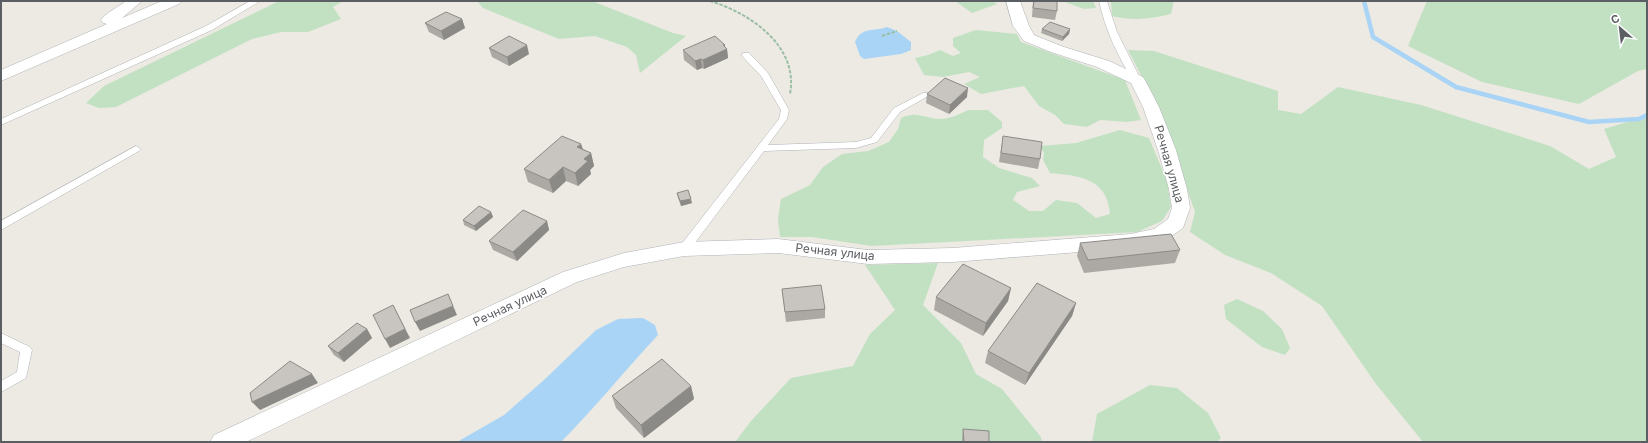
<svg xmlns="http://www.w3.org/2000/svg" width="1648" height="443" viewBox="0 0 1648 443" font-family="Inter,sans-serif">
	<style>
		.green { fill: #c2e1c2 }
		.water { fill: #aad4f6 }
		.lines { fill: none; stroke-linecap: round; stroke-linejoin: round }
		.stream { stroke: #aad4f6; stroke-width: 4.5 }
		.service-casing { stroke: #b0b3b7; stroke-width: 1 }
		.minor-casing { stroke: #b0b3b7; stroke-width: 1 }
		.path { stroke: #9abfa5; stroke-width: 2; stroke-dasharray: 3.5 1.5; stroke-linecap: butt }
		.service { fill: #fff; fill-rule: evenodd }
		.minor { fill: #fff; fill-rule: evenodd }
		.wall { fill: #aca9a5 }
		.shaded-wall { fill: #8c8a86 }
		.building { fill: #c8c5c0; stroke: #8c8a86 }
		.labels { text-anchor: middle; stroke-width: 3.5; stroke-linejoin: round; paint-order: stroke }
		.street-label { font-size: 12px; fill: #5b5e62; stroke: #fff }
	</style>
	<rect width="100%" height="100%" fill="#eceae3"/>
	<g class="green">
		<path d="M 279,1 L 343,1 L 333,7 L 341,19 L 308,32 L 281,32 L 252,39 L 116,107 L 99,108 L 86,103 L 104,86 Z"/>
		<path d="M 477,1 L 592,1 L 673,33 L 686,36 L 640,73 L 636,55 L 627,47 L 595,36 L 559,39 L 483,8 Z"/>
		<path d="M 955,1 L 993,1 L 997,4 L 972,13 Z"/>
		<path d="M 1062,1 L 1093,1 L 1096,8 L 1084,9 Z"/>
		<path d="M 1111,1 L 1174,1 L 1171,14 C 1152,19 1132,21 1112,16 Z"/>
		<path d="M 1427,1 L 1647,1 L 1647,69 L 1638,71 L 1579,104 L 1482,82 L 1408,46 Z"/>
		<path d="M 976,30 L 1017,34 L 1021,42 L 1125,80 L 1141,120 L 1127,122 L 1100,120 L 1087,127 L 1064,124 L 1055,115 L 1039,106 L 1024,86 L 981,94 L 964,84 L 980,77 L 969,72 L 943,77 L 924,75 L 915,58 L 928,55 L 940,50 L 953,56 L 961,53 L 953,46 L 953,38 Z"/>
		<path d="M 1128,50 L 1154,51 L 1278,91 L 1278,110 L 1301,114 L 1338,87 L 1421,105 L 1550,146 L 1589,169 L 1616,157 L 1604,129 L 1647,116 L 1647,442 L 1423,442 L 1376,384 L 1322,306 L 1271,273 L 1225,255 L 1190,232 L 1195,212 L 1160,112 Z"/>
		<path d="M 968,110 L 988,110 L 1002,122 L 1002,128 L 984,140 L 983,157 L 999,168 L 1032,178 L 1040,186 L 1017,192 L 1013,200 L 1029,211 L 1043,211 L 1056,200 L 1077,203 L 1096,218 L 1110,214 C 1107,178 1080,176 1050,173 L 1043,160 L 1044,153 L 1040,146 L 1076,143 L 1120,130 L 1149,138 L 1167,181 L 1171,207 L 1162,221 L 1137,232 L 872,246 L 812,237 L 780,237 L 778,219 L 781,199 L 810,185 L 823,167 L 842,154 L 868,151 L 889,142 L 898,129 L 901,118 C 919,110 925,120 942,119 C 952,118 960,114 968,110 Z"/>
		<path d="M 938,263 L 923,305 L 961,343 L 976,374 L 1002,389 L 1041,437 L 1042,442 L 735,442 L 751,421 L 791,378 L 853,366 L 870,334 L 895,310 L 865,265 Z"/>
		<path d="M 1237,299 L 1263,311 L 1282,329 L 1290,348 L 1285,355 L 1262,347 L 1226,319 L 1224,305 Z"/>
		<path d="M 1150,385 L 1177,388 L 1208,413 L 1221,438 L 1217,442 L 1092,442 L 1097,414 Z"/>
	</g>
	<g class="water">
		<path d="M 887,27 L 897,31 L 911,42 L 911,50 L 901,54 L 864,59 L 860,56 L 855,42 C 862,26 874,32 887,27 Z"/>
		<path d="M 643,318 L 655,325 L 658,335 C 625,370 595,408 561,442 L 457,442 L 504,415 L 544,380 L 596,330 L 618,319 Z"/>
	</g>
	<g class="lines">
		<path class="stream" d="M 1364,1 L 1373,37 L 1456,87 L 1589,122 L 1639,119 L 1647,115"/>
		<g class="service-casing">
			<g id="service">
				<path d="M 250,1 L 260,1 L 212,30 L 1,125 L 1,119 L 206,26 Z"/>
				<path d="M 1099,1 L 1107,1 L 1117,32 L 1141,80 L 1140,82 L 1134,82 C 1118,57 1105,29 1099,1 Z"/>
				<path d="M 743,53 L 749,53 L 768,73 L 789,110 L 787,119 L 768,145 L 856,142 L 871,138 L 894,108 L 923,93 L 929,93 L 930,95 L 900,112 L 877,142 L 856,148 L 764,151 L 688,252 L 680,252 L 679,249 L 680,246 L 779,119 L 781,110 L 761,76 L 743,57 L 742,55 Z"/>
				<path d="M 136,146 L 141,149 L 139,151 L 1,230 L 1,221 Z"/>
				<path d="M 1,333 L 30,347 L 32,350 L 26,378 L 1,392 L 1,381 L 17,372 L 20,352 L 1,343 Z"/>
			</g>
		</g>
		<g class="minor-casing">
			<g id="minor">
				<path d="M 126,1 L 142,1 L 122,18 L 162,1 L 181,1 L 179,4 L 1,81 L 1,70 L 107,24 L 103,23 L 101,20 C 105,13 119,7 126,1 Z"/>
				<path d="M 1006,1 L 1020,1 L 1029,26 L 1034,35 L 1061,46 L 1109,61 L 1143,77 L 1145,80 L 1159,107 L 1176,150 L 1187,189 L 1190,208 L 1183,228 L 1166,240 L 1130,248 L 953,262 L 868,264 L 778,253 L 684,256 L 624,267 L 577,282 L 246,442 L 210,442 L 214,435 L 563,272 L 624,253 L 684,242 L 778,239 L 868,250 L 953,248 L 1130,234 L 1154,229 L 1168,219 L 1172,208 L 1169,189 L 1158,150 L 1143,107 L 1131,83 L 1097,67 L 1051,52 L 1024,41 L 1013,26 Z"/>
			</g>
		</g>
		<g class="path">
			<path d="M 710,1 C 750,13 799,46 790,94"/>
			<path d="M 882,36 L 897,31"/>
		</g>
		<use href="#service" class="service"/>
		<use href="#minor" class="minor"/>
	</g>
	<g class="wall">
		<path d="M 1033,1 L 1057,1 L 1057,11 L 1055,20 L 1032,17 Z"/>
		<path d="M 462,19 L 465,28 L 444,40 L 429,32 L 425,23 Z"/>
		<path d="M 1042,29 L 1070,29 L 1069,34 L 1062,41 L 1041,33 Z"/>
		<path d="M 725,47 L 727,49 L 728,58 L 704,69 L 702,68 L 697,70 L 684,60 L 683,50 Z"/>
		<path d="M 489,48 L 529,54 L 509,66 L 492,57 Z"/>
		<path d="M 927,94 L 967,97 L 949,114 L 926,103 Z"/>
		<path d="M 1003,136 L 1040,159 L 1038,169 L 999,162 Z"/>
		<path d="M 581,144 L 583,149 L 591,153 L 594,166 L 590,170 L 591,174 L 578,186 L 566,181 L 553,193 L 528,182 L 524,169 Z"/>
		<path d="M 677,193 L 692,203 L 681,206 L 678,198 Z"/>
		<path d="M 491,212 L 493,217 L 476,231 L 464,225 L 463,220 Z"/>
		<path d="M 547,221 L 549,230 L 517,261 L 493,250 L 489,241 Z"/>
		<path d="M 1080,243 L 1180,250 L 1175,263 L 1084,273 L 1077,256 Z"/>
		<path d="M 1011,288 L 1008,301 L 983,336 L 934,310 L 936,297 Z"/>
		<path d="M 782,289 L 825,309 L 825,318 L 786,322 Z"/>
		<path d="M 1076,303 L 1072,316 L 1025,385 L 985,363 L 988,351 Z"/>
		<path d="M 367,329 L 372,338 L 344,362 L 334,355 L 328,346 Z"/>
		<path d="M 691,386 L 694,399 L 644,438 L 616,408 L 612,396 Z"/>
		<path d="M 963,429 L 989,442 L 962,442 L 962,438 Z"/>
	</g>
	<g class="shaded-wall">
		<path d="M 462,19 L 465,28 L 444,40 L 441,31 Z"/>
		<path d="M 1070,29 L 1069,34 L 1062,41 L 1063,37 Z"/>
		<path d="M 527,45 L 529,54 L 509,66 L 507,57 Z"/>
		<path d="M 723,45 L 725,45 L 725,50 L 727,49 L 728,58 L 704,69 L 703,60 Z"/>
		<path d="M 701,59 L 702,68 L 697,70 L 695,61 Z"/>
		<path d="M 968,88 L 967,97 L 949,114 L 950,105 Z"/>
		<path d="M 581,144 L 585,157 L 577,147 Z"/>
		<path d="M 591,153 L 594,166 L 590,170 L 591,174 L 578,186 L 575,173 L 584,159 Z"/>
		<path d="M 563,167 L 566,181 L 553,193 L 549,180 Z"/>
		<path d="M 691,199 L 692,203 L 681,206 L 680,201 Z"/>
		<path d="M 491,212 L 493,217 L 476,231 L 474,226 Z"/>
		<path d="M 547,221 L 549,230 L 517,261 L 513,252 Z"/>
		<path d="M 1011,288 L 1008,301 L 983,336 L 986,323 Z"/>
		<path d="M 448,294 L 457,315 L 420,331 L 415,322 Z"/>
		<path d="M 1076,303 L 1072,316 L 1025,385 L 1029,373 Z"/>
		<path d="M 393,305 L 410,338 L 390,348 L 385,339 Z"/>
		<path d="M 367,329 L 372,338 L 344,362 L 338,353 Z"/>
		<path d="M 312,374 L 318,383 L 260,410 L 252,402 Z"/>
		<path d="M 691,386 L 694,399 L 644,438 L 641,425 Z"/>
	</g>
	<g class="building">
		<path d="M 1034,1 L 1057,1 L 1057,11 L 1033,8 Z"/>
		<path d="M 446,12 L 462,19 L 441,31 L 425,23 Z"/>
		<path d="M 1050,22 L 1070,29 L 1063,37 L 1042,29 Z"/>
		<path d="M 509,36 L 527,45 L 507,57 L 489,48 Z"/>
		<path d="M 715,36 L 725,45 L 723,45 L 727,49 L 703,60 L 701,59 L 695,61 L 683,50 Z"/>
		<path d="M 945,78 L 968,88 L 950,105 L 927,94 Z"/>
		<path d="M 562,136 L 581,144 L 577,147 L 591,153 L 584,159 L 588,161 L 575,173 L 563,167 L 549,180 L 524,169 Z"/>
		<path d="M 1003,136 L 1042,142 L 1040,159 L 1001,153 Z"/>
		<path d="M 688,190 L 691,199 L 680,201 L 677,193 Z"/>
		<path d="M 479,206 L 491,212 L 474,226 L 463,220 Z"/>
		<path d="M 523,210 L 547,221 L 513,252 L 489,241 Z"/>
		<path d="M 1171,234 L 1180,250 L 1088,260 L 1080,243 Z"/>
		<path d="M 963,264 L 1011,288 L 986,323 L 936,297 Z"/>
		<path d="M 1037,283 L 1076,303 L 1029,373 L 988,351 Z"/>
		<path d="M 821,285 L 825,309 L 785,312 L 782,289 Z"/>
		<path d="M 448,294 L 453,306 L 415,322 L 410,310 Z"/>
		<path d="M 393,305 L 405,329 L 385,339 L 373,315 Z"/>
		<path d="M 357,323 L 367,329 L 338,353 L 328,346 Z"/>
		<path d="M 662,359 L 691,386 L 641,425 L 612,396 Z"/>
		<path d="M 290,361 L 312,374 L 252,402 L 250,393 Z"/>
		<path d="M 963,429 L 989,431 L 989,442 L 964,442 Z"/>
	</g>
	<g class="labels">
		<g class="street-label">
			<text transform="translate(1169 164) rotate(74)" y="4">Речная улица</text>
			<text transform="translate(835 252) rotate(6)" y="4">Речная улица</text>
			<text transform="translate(510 306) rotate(-25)" y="4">Речная улица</text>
		</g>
	</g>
	<rect width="1648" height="443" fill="none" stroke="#5b5e62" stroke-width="4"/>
	<g transform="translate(1620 28) rotate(332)" stroke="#ffffff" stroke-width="3" paint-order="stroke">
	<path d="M0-3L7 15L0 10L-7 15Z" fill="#5b5e62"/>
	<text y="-6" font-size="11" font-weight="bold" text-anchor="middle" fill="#5b5e62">С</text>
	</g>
</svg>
